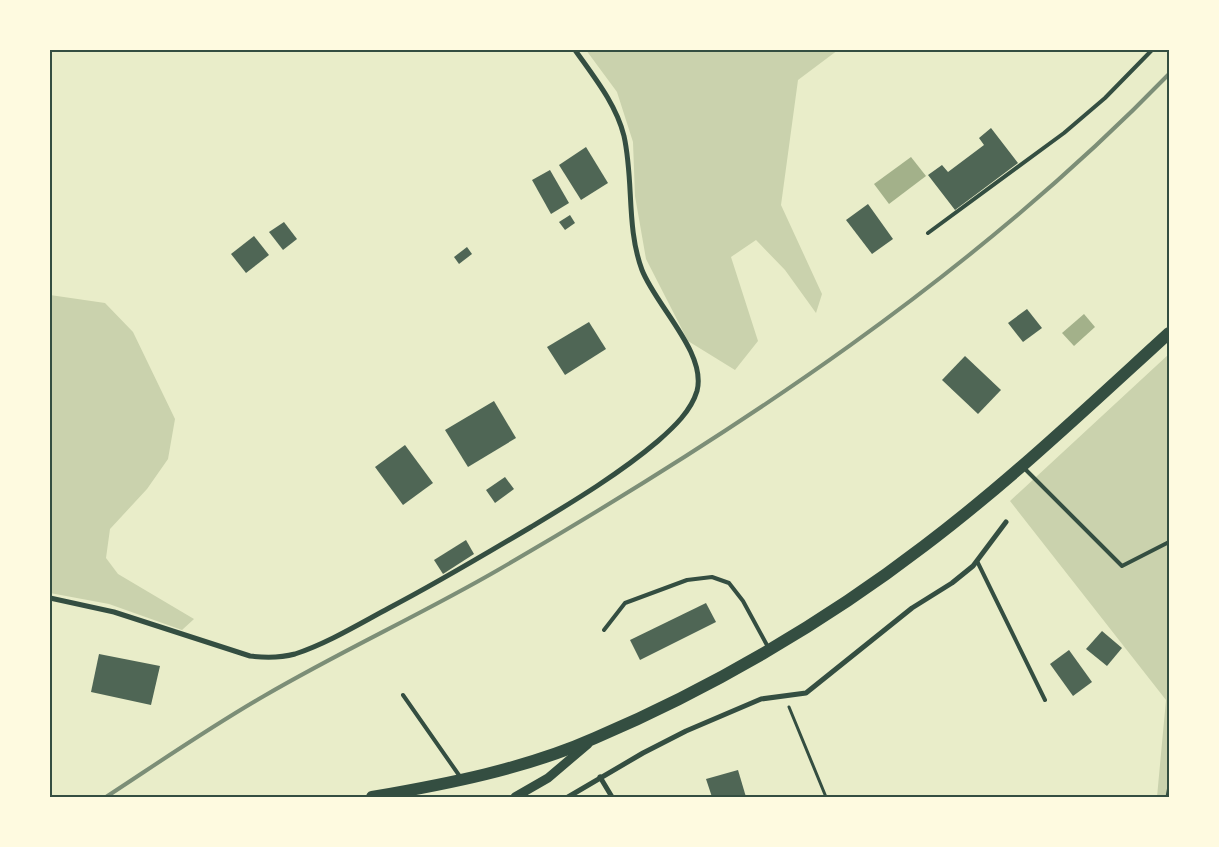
<svg xmlns="http://www.w3.org/2000/svg" width="1219" height="847" viewBox="0 0 1219 847" font-family="Merriweather,serif">
	<style>
		.green { fill: #cad2ad }
		.water { fill: #a3b18a }
		.building { fill: #4f6655 }
		.lines { fill: none; stroke-linecap: round; stroke-linejoin: round }
		.path { stroke: #344e41; stroke-width: 3 }
		.service { stroke: #344e41; stroke-width: 4 }
		.minor { stroke: #344e41; stroke-width: 5 }
		.tertiary { stroke: #344e41; stroke-width: 9 }
		.primary { stroke: #344e41; stroke-width: 12 }
		.rail { stroke: #7c8e77; stroke-width: 4 }
		.neatline { fill: none; stroke: #344e41; stroke-width: 2 }
	</style>
	<rect width="100%" height="100%" fill="#e9edc9"/>
	<g class="green">
		<path d="M 586,50 L 838,50 L 798,80 L 781,205 L 822,294 L 816,313 L 785,270 L 756,240 L 731,257 L 758,341 L 735,370 L 688,341 L 646,259 L 635,196 L 633,142 L 617,92 Z"/>
		<path d="M 50,295 L 105,303 L 133,332 L 175,419 L 168,459 L 147,489 L 110,529 L 106,558 L 118,574 L 194,619 L 182,630 L 109,604 L 50,593 Z"/>
		<path d="M 1169,354 L 1169,797 L 1157,797 L 1166,700 L 1010,501 Z"/>
	</g>
	<g class="water">
		<path d="M 911,157 L 926,176 L 889,204 L 874,184 Z"/>
		<path d="M 1084,314 L 1095,327 L 1074,346 L 1062,333 Z"/>
	</g>
	<g class="building">
		<path d="M 991,128 L 1018,163 L 955,210 L 928,175 L 942,165 L 948,172 L 984,145 L 979,138 Z"/>
		<path d="M 586,147 L 608,183 L 581,200 L 559,165 Z"/>
		<path d="M 550,170 L 569,203 L 551,214 L 532,180 Z"/>
		<path d="M 868,204 L 893,239 L 872,254 L 846,220 Z"/>
		<path d="M 570,215 L 575,223 L 565,230 L 559,222 Z"/>
		<path d="M 284,222 L 297,239 L 283,250 L 269,232 Z"/>
		<path d="M 254,236 L 269,255 L 246,273 L 231,254 Z"/>
		<path d="M 467,247 L 472,254 L 459,264 L 454,257 Z"/>
		<path d="M 1027,309 L 1042,328 L 1023,342 L 1008,323 Z"/>
		<path d="M 589,322 L 606,349 L 565,375 L 547,347 Z"/>
		<path d="M 965,356 L 1001,390 L 978,414 L 942,380 Z"/>
		<path d="M 494,401 L 516,438 L 468,467 L 445,430 Z"/>
		<path d="M 405,445 L 433,483 L 403,505 L 375,467 Z"/>
		<path d="M 505,477 L 514,489 L 495,503 L 486,490 Z"/>
		<path d="M 466,540 L 474,554 L 443,574 L 434,560 Z"/>
		<path d="M 706,603 L 716,622 L 640,660 L 630,640 Z"/>
		<path d="M 1102,631 L 1122,648 L 1107,666 L 1086,649 Z"/>
		<path d="M 1069,650 L 1092,682 L 1073,696 L 1050,664 Z"/>
		<path d="M 99,654 L 160,666 L 151,705 L 91,692 Z"/>
		<path d="M 738,770 L 746,797 L 712,797 L 706,779 Z"/>
	</g>
	<g class="lines">
		<g class="path">
			<path d="M 789,707 L 826,797"/>
			<path d="M 1167,797 L 1169,786"/>
		</g>
		<g class="service">
			<path d="M 928,233 L 1064,133 L 1105,98 L 1152,50"/>
			<path d="M 1024,468 L 1122,566 L 1169,542"/>
			<path d="M 977,561 L 1045,700"/>
			<path d="M 604,630 L 625,603 L 687,580 L 712,577 L 729,583 L 743,601 L 768,647"/>
			<path d="M 403,695 L 461,778"/>
		</g>
		<g class="minor">
			<path d="M 50,598 L 114,612 L 250,656 C 266,658 280,658 295,654 C 328,643 359,624 389,608 C 437,583 484,555 531,527 C 574,501 619,474 658,441 C 674,427 691,411 697,391 C 707,353 656,306 642,270 C 626,227 634,181 624,136 C 616,104 594,77 575,50"/>
			<path d="M 600,777 L 612,797"/>
			<path d="M 568,797 L 643,753 L 686,731 L 761,699 L 806,693 L 912,608 L 952,583 L 973,566 L 1006,522"/>
		</g>
		<path class="tertiary" d="M 515,797 L 548,778 L 588,744"/>
		<path class="primary" d="M 372,797 C 447,784 525,769 595,738 C 710,689 825,622 924,546 C 1010,481 1089,406 1169,333"/>
		<path class="rail" d="M 106,797 C 158,763 210,727 264,696 C 341,651 422,614 498,570 C 739,430 974,275 1169,74"/>
	</g>
	<rect width="1219" height="847" fill="none" stroke="#fefae0" stroke-width="102"/>
	<rect x="51" y="51" width="1117" height="745" class="neatline"/>
</svg>
